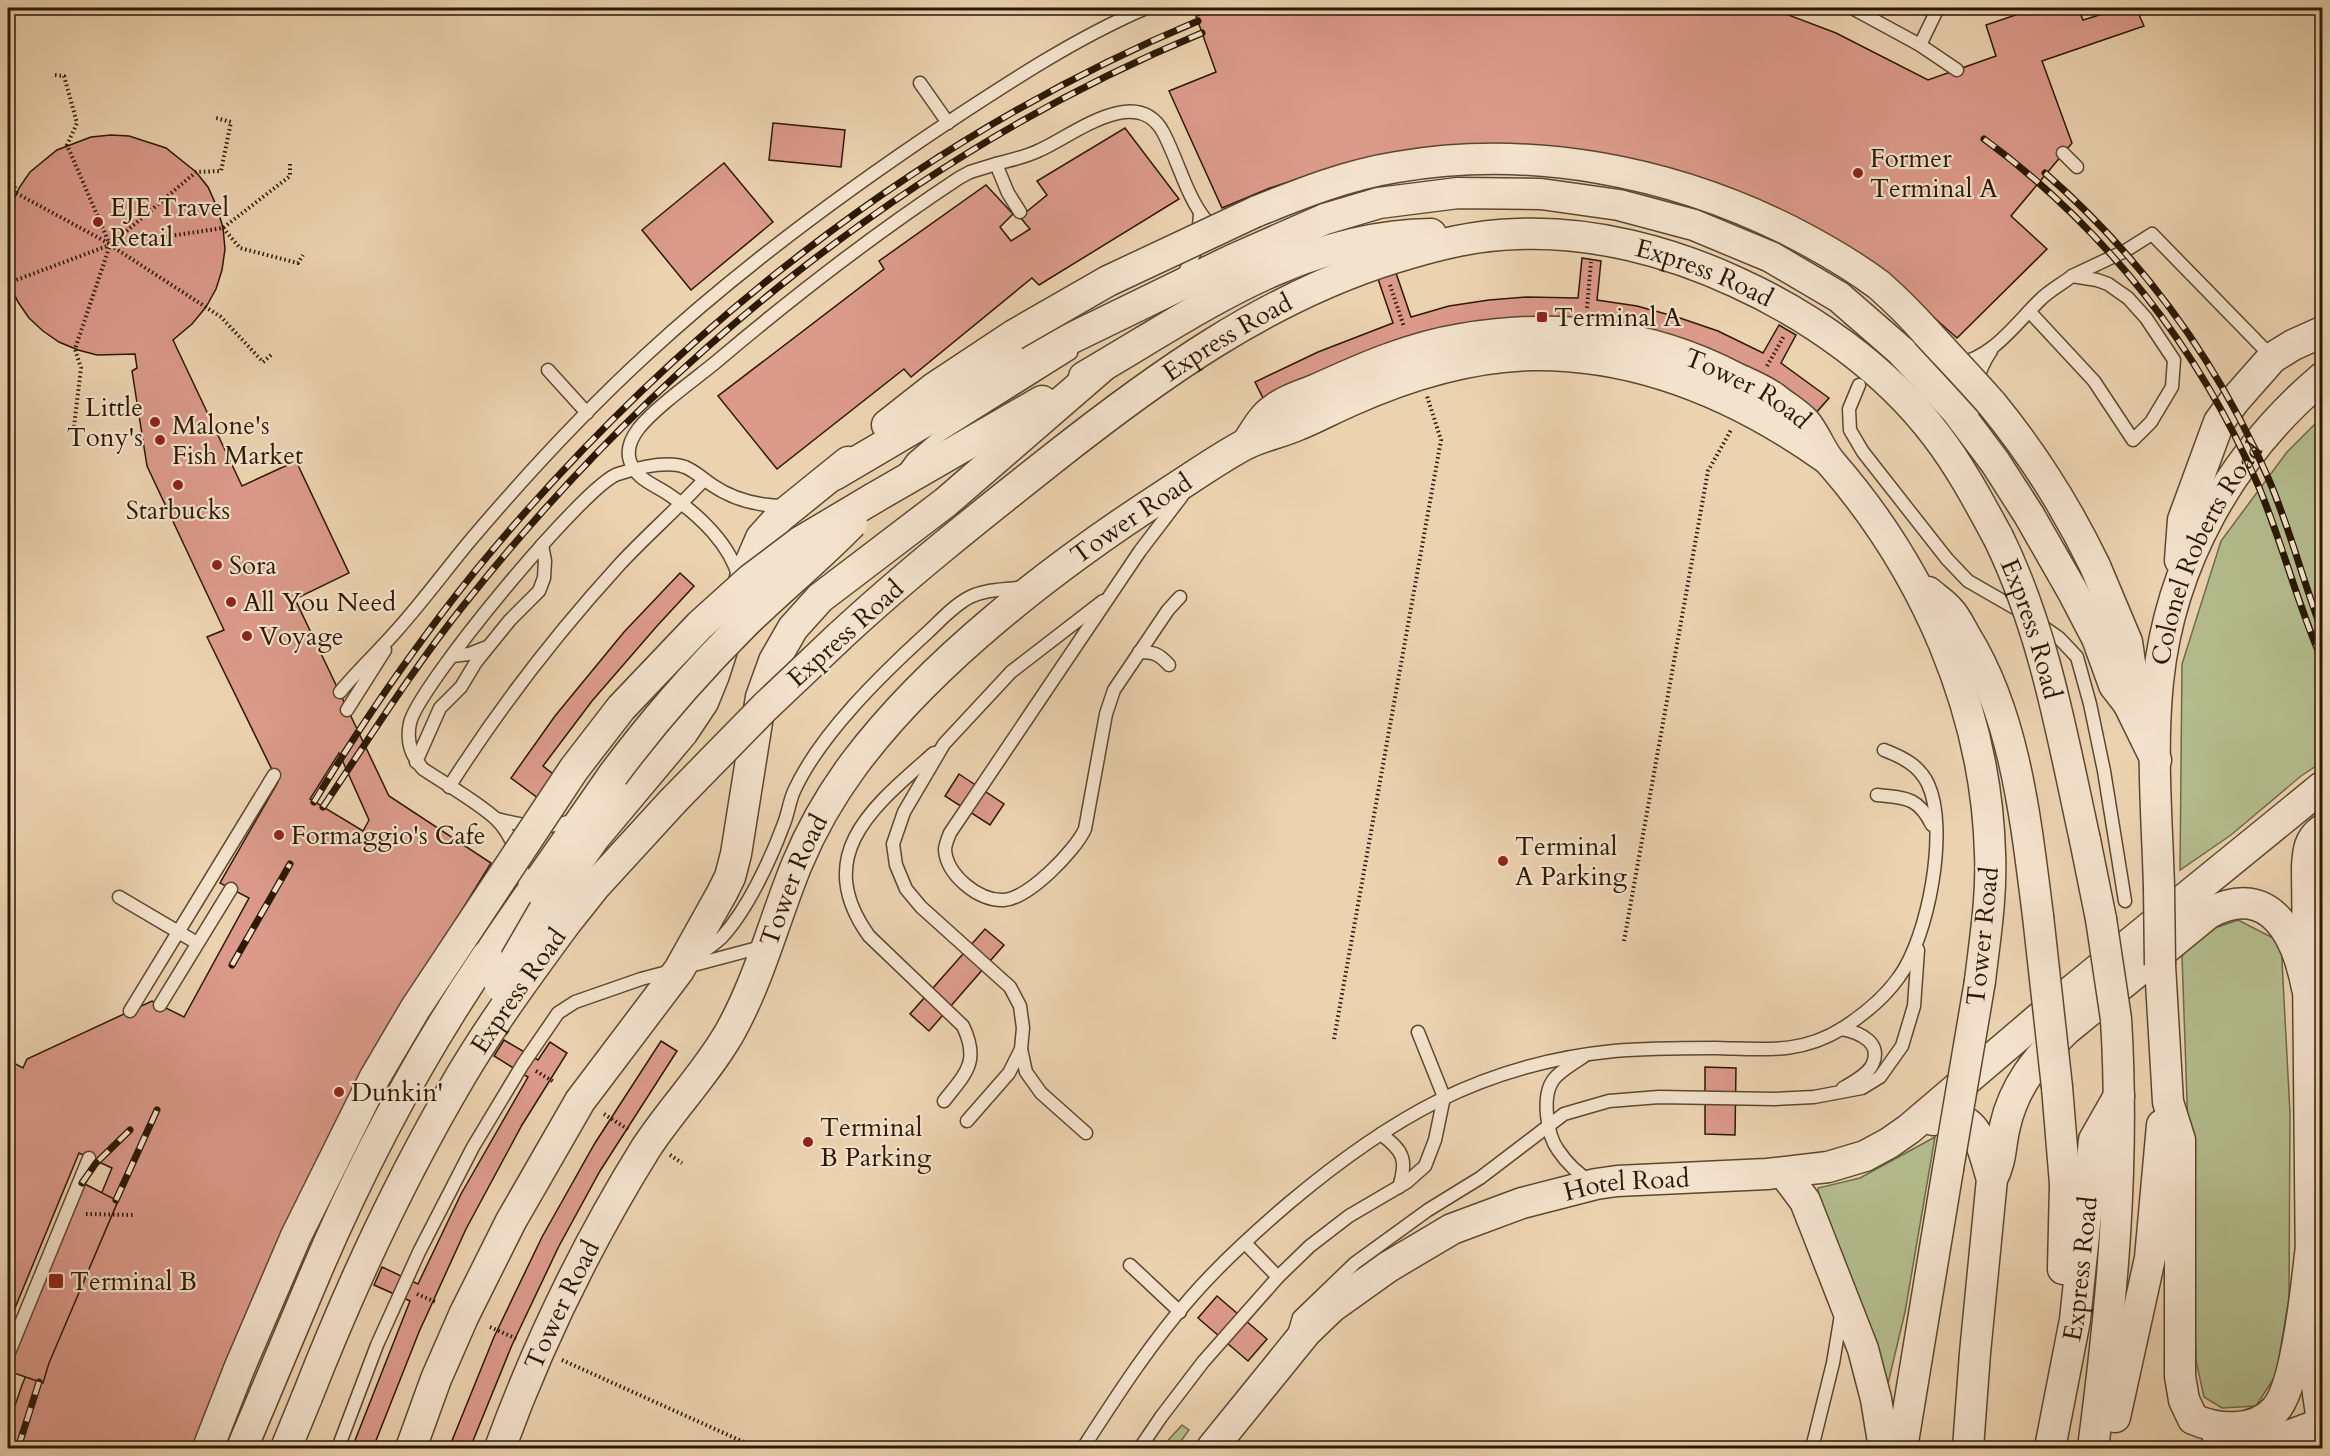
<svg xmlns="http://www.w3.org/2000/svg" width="2330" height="1456" viewBox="0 0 2330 1456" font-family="Cardo,serif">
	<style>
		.green { fill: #b4bd8d; stroke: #706b48; stroke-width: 1.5 }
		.building { fill: #dc9a8b; stroke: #2b1904; stroke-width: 1.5; fill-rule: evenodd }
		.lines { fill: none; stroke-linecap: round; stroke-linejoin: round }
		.service-casing { stroke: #5b482f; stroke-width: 15 }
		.tertiary-casing { stroke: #5b482f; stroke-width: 33 }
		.path { stroke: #2b1904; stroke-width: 4; stroke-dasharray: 1.5 3; stroke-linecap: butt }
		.service { stroke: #f3e2cc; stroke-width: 12 }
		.tertiary { stroke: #f3e2cc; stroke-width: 30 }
		.rail-casing { stroke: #2b1904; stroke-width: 7 }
		.rail { stroke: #f3e2cc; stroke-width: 4.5; stroke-dasharray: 14; stroke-linecap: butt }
		.tertiary-bridge-casing { stroke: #5b482f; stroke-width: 33; stroke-linecap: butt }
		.path-bridge { stroke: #2b1904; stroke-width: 4; stroke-dasharray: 1.5 3; stroke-linecap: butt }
		.tertiary-bridge { stroke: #f3e2cc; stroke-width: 30 }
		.poi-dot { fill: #8f2418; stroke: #f3e2cc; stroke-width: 2 }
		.labels { text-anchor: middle; stroke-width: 4.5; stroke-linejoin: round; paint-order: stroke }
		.poi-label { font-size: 26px; fill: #2b1904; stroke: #f3e2cc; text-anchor: start }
		.street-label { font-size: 26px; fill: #2b1904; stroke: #f3e2cc }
	</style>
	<rect width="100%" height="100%" fill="#ecd3b0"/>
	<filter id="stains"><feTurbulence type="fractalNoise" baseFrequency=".00333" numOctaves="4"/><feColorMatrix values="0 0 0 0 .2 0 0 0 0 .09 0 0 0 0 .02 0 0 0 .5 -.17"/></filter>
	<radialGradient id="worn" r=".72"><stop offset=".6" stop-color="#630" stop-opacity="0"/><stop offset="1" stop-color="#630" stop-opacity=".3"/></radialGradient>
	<g class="green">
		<path d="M 2322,417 L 2322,762 L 2301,776 L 2231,835 L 2180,870 L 2182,664 L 2221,541 L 2287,452 Z"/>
		<path d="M 2238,920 L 2281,942 L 2290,1113 L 2289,1298 L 2276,1375 L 2256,1406 L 2222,1408 L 2204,1397 L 2196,1361 L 2182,956 L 2198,934 Z"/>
		<path d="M 1935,1137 L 1905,1312 L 1887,1388 L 1820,1210 L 1818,1188 L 1860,1178 Z"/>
		<path d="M 1182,1425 L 1189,1430 L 1176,1448 L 1161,1448 Z"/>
	</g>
	<g class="building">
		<path d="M 1220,8 L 1770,8 L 1836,33 L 1928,80 L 1996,56 L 1986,25 L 2036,8 L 2078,8 L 2083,20 L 2122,8 L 2136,8 L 2144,26 L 2042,61 L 2072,143 L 2011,216 L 2047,249 L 1957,338 L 1920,305 L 1659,169 L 1318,172 L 1270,188 L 1222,208 L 1169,91 L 1216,72 L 1196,16 Z"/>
		<path d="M 773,123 L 845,130 L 841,167 L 769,160 Z"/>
		<path d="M 1125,128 L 1179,199 L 1039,285 L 1032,278 L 911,377 L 904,369 L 777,469 L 718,396 L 884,269 L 879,261 L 986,185 L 1013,214 L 1000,227 L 1011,241 L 1030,229 L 1020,217 L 1047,195 L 1037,181 Z"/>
		<path d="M 111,135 L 129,136 L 166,148 L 196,172 L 208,187 L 217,207 L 223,228 L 225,249 L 222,270 L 216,289 L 206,307 L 192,324 L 173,340 L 242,486 L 296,461 L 349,573 L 295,599 L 389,796 L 491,863 L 436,952 L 198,1448 L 8,1448 L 8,1426 L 22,1385 L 112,1168 L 79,1153 L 8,1325 L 8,1060 L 23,1068 L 27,1059 L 152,1001 L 184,1017 L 249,898 L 220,883 L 278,782 L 207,637 L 224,630 L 147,466 L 132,371 L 137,368 L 135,354 L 97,355 L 78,350 L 59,342 L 43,331 L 29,318 L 18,302 L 9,283 L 8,213 L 19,188 L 30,172 L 57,150 L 91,137 ZM 339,753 L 369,820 L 363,831 L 310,799 Z"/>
		<path d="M 724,163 L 773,222 L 691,290 L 642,230 Z"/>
		<path d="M 1582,258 L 1601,261 L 1597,300 L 1637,306 L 1677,317 L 1718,331 L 1763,353 L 1779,325 L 1796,335 L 1781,363 L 1829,398 L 1815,414 L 1577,318 L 1544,317 L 1511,318 L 1264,400 L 1255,382 L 1318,352 L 1393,323 L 1378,279 L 1396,273 L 1411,317 L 1449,306 L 1489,300 L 1527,297 L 1578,298 Z"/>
		<path d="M 680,573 L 694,586 L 657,626 L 592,701 L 543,766 L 557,777 L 542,801 L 511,778 L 555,716 L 624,632 Z"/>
		<path d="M 959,774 L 1004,804 L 990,825 L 945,796 Z"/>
		<path d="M 985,929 L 1004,945 L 929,1031 L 910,1014 Z"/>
		<path d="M 504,1040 L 538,1060 L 550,1042 L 567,1053 L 522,1125 L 466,1229 L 419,1332 L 373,1448 L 352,1448 L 410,1301 L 374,1285 L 382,1267 L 418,1284 L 461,1194 L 528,1077 L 494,1056 Z"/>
		<path d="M 661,1041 L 677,1051 L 600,1171 L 559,1246 L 512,1345 L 470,1448 L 449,1448 L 494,1337 L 542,1237 L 595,1143 Z"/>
		<path d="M 1705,1067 L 1736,1068 L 1735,1135 L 1705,1134 Z"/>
		<path d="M 81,1182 L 118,1201 L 49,1363 L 43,1383 L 8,1371 L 8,1359 Z"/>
		<path d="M 1217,1296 L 1267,1339 L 1248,1361 L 1198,1318 Z"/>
	</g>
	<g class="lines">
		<g class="service-casing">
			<g id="service">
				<path d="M 1852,8 L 1920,45 L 1957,70"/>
				<path d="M 1920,45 L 1938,8"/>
				<path d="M 920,83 L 948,123"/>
				<path d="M 2063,153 L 2077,167"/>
				<path d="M 1020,212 L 1008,193 L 996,164 C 1011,160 1026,157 1040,150 C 1072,136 1136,83 1163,132 C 1177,158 1187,197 1205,219"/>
				<path d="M 2072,276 L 2125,251 L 2152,234 L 2272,357"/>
				<path d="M 1182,278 L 1197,248 L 1200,214"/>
				<path d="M 1957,364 C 1994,357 2016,323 2041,299 C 2050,290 2062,284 2072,276 L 2097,280 L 2108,284 L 2128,298 L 2146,318 L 2174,360 L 2172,387 L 2151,422 L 2133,440 L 2094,381 L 2029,311"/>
				<path d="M 548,370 L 587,413"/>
				<path d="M 1859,385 L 1849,409 L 1850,430 L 1863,452 L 1947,559 L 1968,581 L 2022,612"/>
				<path d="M 1972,423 C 1971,398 1977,371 1991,351"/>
				<path d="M 905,470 L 913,459 L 942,434 L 1071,353"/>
				<path d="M 739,579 C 731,545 699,515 671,496 C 656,485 636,480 630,461 C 626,449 632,437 639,428 C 657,406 693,381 716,362 C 794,296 874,234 959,178 L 970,172 L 996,164"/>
				<path d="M 1180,597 L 1168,610 L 1114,690 L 1106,714 L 1085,829 C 1075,851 1029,898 1004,900 C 978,901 947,875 945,850 C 945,845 948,838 950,833 L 1140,551 L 1182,496"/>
				<path d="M 2039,624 L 2059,638 L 2077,657 L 2090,704 L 2104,771 L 2125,901"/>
				<path d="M 1139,652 C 1154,652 1159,654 1169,665"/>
				<path d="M 452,656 L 469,654 L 487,647"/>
				<path d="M 340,692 C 358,670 379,651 398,629 C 423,601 445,571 469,542 C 524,477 583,413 646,355 C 739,269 842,193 947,123 C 1011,81 1076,38 1146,8"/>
				<path d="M 347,710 L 385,650"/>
				<path d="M 934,753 C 875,805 810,854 869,936 L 963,1026 C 980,1062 966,1073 944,1101"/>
				<path d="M 416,762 L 440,708 L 461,687 L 476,662 L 510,620 L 539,591 L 544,578 L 545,561 L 542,545"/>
				<path d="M 449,787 C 499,708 557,633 620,564 C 647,535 677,509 704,480"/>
				<path d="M 1877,795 C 1906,798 1918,797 1932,825"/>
				<path d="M 497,819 C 523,826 550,831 575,819"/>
				<path d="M 525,891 C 526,870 512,834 496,819 C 478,802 444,783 423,769 C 411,756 406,741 410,723 C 417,688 585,484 618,474 C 637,468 666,460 685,467 C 695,471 703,479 712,485 C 734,500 758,506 785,506"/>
				<path d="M 119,897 L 197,943"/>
				<path d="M 697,957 C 705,950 715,944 722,937 C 747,910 770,861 783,826 C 788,815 789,802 794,791 C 820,734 882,674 928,632 C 941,620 954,605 970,597 C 986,589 1005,590 1023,587"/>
				<path d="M 160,1005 L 231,889"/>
				<path d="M 130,1011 L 274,775"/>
				<path d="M 1841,1029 C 1859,1032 1885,1043 1871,1067 C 1865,1076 1852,1083 1843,1088"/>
				<path d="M 1021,1049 L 1026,1072 L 1041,1093 L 1086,1133"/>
				<path d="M 1584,1056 C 1575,1063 1561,1070 1554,1079 C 1541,1095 1547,1135 1558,1150 C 1566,1162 1579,1175 1592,1182"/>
				<path d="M 967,1121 L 1009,1073 L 1021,1049 L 1023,1028 L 1020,1006 L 1010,987 L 921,907 L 906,889 L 896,865 L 893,844 L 904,812 L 944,744 L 1011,672 L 1103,601"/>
				<path d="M 1381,1134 C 1403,1151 1408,1159 1399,1187"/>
				<path d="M 1245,1243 L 1278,1277"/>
				<path d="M 1130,1265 L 1180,1312"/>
				<path d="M 1294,1334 L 1299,1317 L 1355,1263 L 1428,1210 L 1480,1178 L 1564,1114 L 1609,1101 L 1659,1097 L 1775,1099 L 1814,1097 L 1862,1088 L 1880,1077 L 1902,1046 L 1914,1006 L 1918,950"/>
				<path d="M 8,1355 L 89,1158"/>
				<path d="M 338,1448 L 377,1345 L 419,1252 L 473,1147 L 523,1064 L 558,1013 L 575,1002 L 641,979 L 765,946"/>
				<path d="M 1083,1448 C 1116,1397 1152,1341 1193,1295 C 1222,1262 1255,1232 1289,1203 C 1389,1119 1481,1064 1614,1051 C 1647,1048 1681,1048 1715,1048 C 1762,1049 1800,1055 1843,1028 C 1863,1015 1885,997 1899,977 C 1928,938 1949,829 1928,784 C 1919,765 1902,757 1884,750"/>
				<path d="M 1140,1448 L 1161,1417 L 1203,1362 L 1278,1277 L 1310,1246 L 1349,1216 L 1407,1182 L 1425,1166 L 1435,1140 L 1444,1097 L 1418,1032"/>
				<path d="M 1812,1448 L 1833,1363 L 1841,1315"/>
			</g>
		</g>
		<g class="tertiary-casing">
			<g id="tertiary">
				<path d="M 1255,212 C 1302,193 1347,175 1397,167 C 1531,144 1670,171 1790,231 C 1821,247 1851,264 1879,285 C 1896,300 1912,316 1927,333"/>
				<path d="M 1084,377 C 1195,313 1296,236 1431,234"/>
				<path d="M 887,425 L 934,388 L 1014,335"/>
				<path id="s1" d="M 1247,443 C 1254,433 1262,417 1273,410 C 1285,400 1303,395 1317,389 C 1363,368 1411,347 1461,339 C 1557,323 1647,332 1734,377 C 1748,384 1765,390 1777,400 C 1786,407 1798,414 1806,423 C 1816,435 1821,452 1832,464 C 1925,571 1986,710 1990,853 C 1992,896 1985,938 1980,981"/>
				<path d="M 834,475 L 1041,353 L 1232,260 L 1325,219 L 1379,203 L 1458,193 L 1541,194 L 1619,205 L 1694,225 L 1771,257 L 1839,297 L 1901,351 L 1956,410 L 1995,462 L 2029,515 L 2073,592 L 2097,638 L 2114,685 L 2128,703 L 2156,760"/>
				<path d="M 874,498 L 1042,401"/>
				<path d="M 2180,560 L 2183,520 L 2219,422 L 2235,400 L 2272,358 L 2293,345 L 2322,332"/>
				<path d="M 2095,566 L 2127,642 L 2133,683 L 2128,703"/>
				<path d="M 1928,592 C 1935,598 1943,603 1949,610 C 1956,617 1961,628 1966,637 C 2016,718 2026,823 2038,916"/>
				<path id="s2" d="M 840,636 C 907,574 979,517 1051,460 C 1156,377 1265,298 1394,258 C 1435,245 1475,235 1518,234 C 1592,231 1669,251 1736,282 C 1811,316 1886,369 1936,435 C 1960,466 1979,502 1998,537"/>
				<path d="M 2085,840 L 2101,919"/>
				<path id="s3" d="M 2159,887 C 2157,819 2151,750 2158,682 C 2170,563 2231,455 2322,378"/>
				<path d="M 544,910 L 595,837 L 683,732 L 703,702 L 714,675 L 749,566 L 761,538 L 780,517 L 848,462"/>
				<path d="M 565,924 L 596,885 L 673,801"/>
				<path d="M 487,956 L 613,775"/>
				<path d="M 2160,965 L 2168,1102 L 2180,1140 L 2180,1376 L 2184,1400 L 2193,1419 C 2218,1430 2254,1433 2275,1410 C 2297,1386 2306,1289 2310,1254"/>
				<path d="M 2057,1087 L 2065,1184 L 2063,1269"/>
				<path d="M 1933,1120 C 1979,1108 1981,1146 1992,1179"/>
				<path d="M 1784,1173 L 1805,1201 L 1863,1349 L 1876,1399 L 1884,1448"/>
				<path d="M 2311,1275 L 2307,866 C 2308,851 2309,839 2322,830"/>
				<path d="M 2311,1326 L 2315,1373 L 2322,1421"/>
				<path d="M 2115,1417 L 2150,1258 L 2162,1125"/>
				<path d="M 2218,1440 C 2253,1453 2291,1435 2322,1423"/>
				<path d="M 242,1448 L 314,1277"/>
				<path d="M 286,1448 L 307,1397"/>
				<path d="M 411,1448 L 436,1379 L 464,1315 L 511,1221 L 580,1101 L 679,970 L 722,893 L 730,877 L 736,854 L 761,697 L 774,661 L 793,628 L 820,598 L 946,502 L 1102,367"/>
				<path id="s4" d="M 500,1448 C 538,1344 587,1243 646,1148 C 672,1108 706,1074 730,1032 C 760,978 774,920 797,864 C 812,828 831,795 854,764 C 931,661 1055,566 1163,496 C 1190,479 1216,460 1244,445 C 1261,436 1280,433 1298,425 C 1315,418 1332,409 1350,401 C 1408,375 1470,356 1534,355 C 1641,354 1740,397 1826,458"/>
				<path id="s5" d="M 1212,1448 L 1306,1332 L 1332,1307 L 1388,1267 L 1452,1229 L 1522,1203 L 1596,1184 L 1617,1181 L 1767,1174 L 1828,1167 L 1865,1156 L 1889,1143 L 1909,1129 L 2058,1002 L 2322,787"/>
				<path d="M 1902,1448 L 1948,1169"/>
				<path d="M 1968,1448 L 1975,1353 L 1992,1179 C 2002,1160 2000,1145 2005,1126 C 2014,1086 2037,1058 2066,1030 L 2209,913 C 2271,880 2297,937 2307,988"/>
				<path id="s6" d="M 2050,1448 L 2075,1320 L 2094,1140 L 2119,1096"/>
				<path d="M 2093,1448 C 2112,1304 2125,1165 2116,1019"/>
			</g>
		</g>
		<g class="path">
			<path d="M 55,75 L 64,76 L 77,123 L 67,145 L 110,245 L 75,349 L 81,368 L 74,426 L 78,428"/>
			<path d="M 8,156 L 16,193"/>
			<path d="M 8,196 L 16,193 L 110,244"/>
			<path d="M 223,228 L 240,248 L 298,263 L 303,255"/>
			<path d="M 8,283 L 110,245 L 196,172 L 221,171 L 231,122 L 216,118"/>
			<path d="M 1390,285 L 1404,327"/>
			<path d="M 1587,308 L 1591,262"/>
			<path d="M 271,355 L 263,362 L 221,317 L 110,245 L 223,228 L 290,176 L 290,164"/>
			<path d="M 1767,366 L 1784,336"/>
			<path d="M 1624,941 L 1708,471 L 1731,430"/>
			<path d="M 1334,1039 L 1441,440 L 1427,396"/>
			<path d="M 536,1071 L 554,1082"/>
			<path d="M 604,1114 L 629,1130"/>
			<path d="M 670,1155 L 682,1163"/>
			<path d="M 417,1294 L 436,1302"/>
			<path d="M 490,1327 L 517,1339"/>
			<path d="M 562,1360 L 757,1448"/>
		</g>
		<use href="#service" class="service"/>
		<use href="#tertiary" class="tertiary"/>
		<g class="rail-casing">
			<g id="rail">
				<path d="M 1271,9 L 1278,8"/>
				<path d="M 1984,139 C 2104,227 2199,348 2258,485 C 2282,542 2297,603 2322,660"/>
				<path d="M 2045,173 C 2142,258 2218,362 2269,480 C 2290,529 2303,581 2322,631"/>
				<path d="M 314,802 C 363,721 417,643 476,570 C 668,336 918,138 1198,21"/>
				<path d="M 323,807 C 369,739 412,670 463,606 C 657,361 912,153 1202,33"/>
				<path d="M 232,965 L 290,864"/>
				<path d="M 82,1183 L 96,1163 L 130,1130"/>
				<path d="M 116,1200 L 157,1110"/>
				<path d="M 18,1448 L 39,1382"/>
			</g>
		</g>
		<use href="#rail" class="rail"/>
		<g class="tertiary-bridge-casing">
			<g id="tertiary-bridge">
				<path d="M 1927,333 C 1949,357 1971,380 1992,404 C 2033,454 2067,508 2095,566"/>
				<path d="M 1014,335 L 1108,281 L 1255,212"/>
				<path id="s7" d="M 1998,537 C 2045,633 2062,736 2085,840"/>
				<path d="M 613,775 C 653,721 697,671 745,623 C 780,589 818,558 852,523"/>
				<path d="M 673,801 L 765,707 L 840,636"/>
				<path d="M 2159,887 L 2160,965"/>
				<path d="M 2038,916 L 2057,1087"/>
				<path d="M 2101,919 L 2116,1019"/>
				<path d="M 500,986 L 544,910"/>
				<path d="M 1948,1169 L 1980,981"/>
				<path d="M 314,1277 C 361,1166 419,1056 487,956"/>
				<path id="s8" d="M 307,1397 C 351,1285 401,1177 462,1074 C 493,1022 529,973 565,924"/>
				<path d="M 208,1448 L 239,1369 L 296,1236 L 375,1077 L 415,1009 L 574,769 L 621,708 L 700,625 L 751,579 L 800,542 L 874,498"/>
			</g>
		</g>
		<path class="path-bridge" d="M 86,1214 L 133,1215"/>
		<use href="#tertiary-bridge" class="tertiary-bridge"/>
	</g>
	<g class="poi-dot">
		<circle cx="1858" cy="173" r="6"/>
		<circle cx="98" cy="222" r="6"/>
		<rect x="1536" y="311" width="12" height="12" rx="3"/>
		<circle cx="155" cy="422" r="6"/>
		<circle cx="160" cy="440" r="6"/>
		<circle cx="178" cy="485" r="6"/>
		<circle cx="217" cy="565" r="6"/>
		<circle cx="231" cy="602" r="6"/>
		<circle cx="247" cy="636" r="6"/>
		<circle cx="279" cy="835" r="6"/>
		<circle cx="1503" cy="861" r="6"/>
		<circle cx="339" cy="1092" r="6"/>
		<circle cx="808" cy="1142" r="6"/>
		<rect x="48" y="1273" width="16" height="16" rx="3"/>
	</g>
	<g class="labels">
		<g class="poi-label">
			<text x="1870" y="167">Former<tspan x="1870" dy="30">Terminal A</tspan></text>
			<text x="110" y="216">EJE Travel<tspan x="110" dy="30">Retail</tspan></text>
			<text x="1554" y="326">Terminal A</text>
			<text x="143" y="416" text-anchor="end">Little<tspan x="143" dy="30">Tony's</tspan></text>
			<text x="172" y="434">Malone's<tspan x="172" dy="30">Fish Market</tspan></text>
			<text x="178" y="519" text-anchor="middle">Starbucks</text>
			<text x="229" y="574">Sora</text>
			<text x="243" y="611">All You Need</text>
			<text x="259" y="645">Voyage</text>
			<text x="291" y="844">Formaggio's Cafe</text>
			<text x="1515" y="855">Terminal<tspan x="1515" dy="30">A Parking</tspan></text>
			<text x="351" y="1101">Dunkin'</text>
			<text x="820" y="1136">Terminal<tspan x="820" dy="30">B Parking</tspan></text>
			<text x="70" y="1290">Terminal B</text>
		</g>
		<g class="street-label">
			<text dy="9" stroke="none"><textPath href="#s2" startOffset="994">Express Road</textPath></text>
			<text dy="9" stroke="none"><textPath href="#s2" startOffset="490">Express Road</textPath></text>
			<text dy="9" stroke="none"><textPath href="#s1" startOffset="542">Tower Road</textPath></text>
			<text dy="9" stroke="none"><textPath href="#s4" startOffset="1146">Tower Road</textPath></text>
			<text dy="9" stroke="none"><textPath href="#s3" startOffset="344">Colonel Roberts Road</textPath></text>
			<text dy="9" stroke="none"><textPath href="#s7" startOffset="98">Express Road</textPath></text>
			<text transform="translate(845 633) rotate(-42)" y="9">Express Road</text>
			<text dy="9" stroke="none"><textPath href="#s4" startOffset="642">Tower Road</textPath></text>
			<text transform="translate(1982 936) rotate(-84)" y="9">Tower Road</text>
			<text dy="9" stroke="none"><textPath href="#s8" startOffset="459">Express Road</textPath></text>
			<text dy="9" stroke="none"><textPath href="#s5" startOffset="510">Hotel Road</textPath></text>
			<text dy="9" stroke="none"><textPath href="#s6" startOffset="182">Express Road</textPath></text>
			<text dy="9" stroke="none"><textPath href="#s4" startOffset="156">Tower Road</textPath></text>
		</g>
	</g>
	<rect width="2330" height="1456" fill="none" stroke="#ecd3b0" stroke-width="30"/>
	<rect x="9" y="9" width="2312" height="1438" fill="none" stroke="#2b1904" stroke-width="3"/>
	<rect x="15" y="15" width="2300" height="1426" fill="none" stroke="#2b1904" stroke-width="1.5"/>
	<rect width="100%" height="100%" filter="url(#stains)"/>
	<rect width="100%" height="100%" fill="url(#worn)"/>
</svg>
